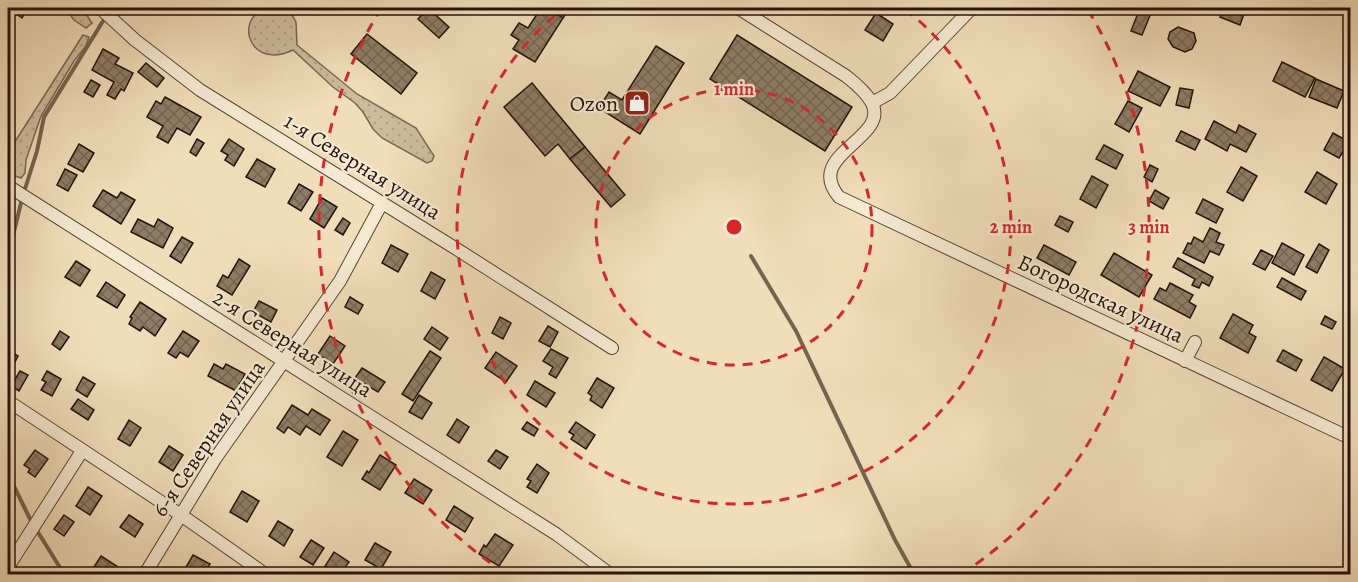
<svg xmlns="http://www.w3.org/2000/svg" width="1358" height="582" viewBox="0 0 1358 582" font-family="Alegreya,serif">
	<style>
		.grass { fill: url(#grass-dots); stroke: #786854; stroke-width: 1.5 }
		.lines { fill: none; stroke-linecap: round; stroke-linejoin: round }
		.stream { stroke: #746450; stroke-width: 4 }
		.building { fill: url(#building-cross-hatch); stroke: #23140c; stroke-width: 1.5 }
		.street-casing { stroke: #564637; stroke-width: 14 }
		.street { stroke: #f5e9d2; stroke-width: 12 }
		.ring { fill: none; stroke: #d62828; stroke-width: 3; stroke-dasharray: 10 8 }
		.labels { text-anchor: middle; stroke-width: 4.5; stroke-linejoin: round; paint-order: stroke }
		.poi-label { font-size: 22px; fill: #23140c; stroke: #f5e9d2; text-anchor: end }
		.street-label { font-size: 22px; fill: #23140c; stroke: #f5e9d2 }
		.centre { fill: #d62828; stroke: #f5e9d2; stroke-width: 3 }
		.ring-label { font-size: 18px; text-anchor: middle; font-weight: bold; fill: #d62828; stroke: #f5e9d2; stroke-width: 4.5; stroke-linejoin: round; paint-order: stroke }
	</style>
	<defs>
		<pattern id="grass-dots" width="8" height="8" patternUnits="userSpaceOnUse" patternTransform="scale(1.5)"><rect width="8" height="8" fill="#cdbb9c"/><path d="M2 2h.1M6 6h.1" fill="none" stroke="#b0a085" stroke-width="1.8" stroke-linecap="round"/></pattern>
		<pattern id="building-cross-hatch" width="8" height="8" patternUnits="userSpaceOnUse" patternTransform="scale(1.5)"><rect width="8" height="8" fill="#8e7d66"/><path d="M0 0l8 8M0 8l8-8" fill="none" stroke="#746552"/></pattern>
	</defs>
	<rect width="100%" height="100%" fill="#f0ddb9"/>
	<filter id="stains"><feTurbulence type="fractalNoise" baseFrequency=".00333" numOctaves="4"/><feColorMatrix values="0 0 0 0 .2 0 0 0 0 .09 0 0 0 0 .02 0 0 0 .5 -.17"/></filter>
	<radialGradient id="worn" r=".72"><stop offset=".6" stop-color="#630" stop-opacity="0"/><stop offset="1" stop-color="#630" stop-opacity=".3"/></radialGradient>
	<g class="grass">
		<path d="M 65,8 L 82,8 L 92,23 L 86,28 L 74,20 Z"/>
		<path d="M 266,8 L 288,8 L 296,22 L 297,45 L 357,94 L 416,128 L 434,156 L 432,161 L 427,163 L 382,138 L 373,129 L 363,112 L 355,103 L 333,87 L 293,50 C 250,71 233,19 266,8 Z"/>
		<path d="M 83,35 L 89,37 L 86,46 L 74,61 L 41,116 L 26,160 L 25,173 L 21,178 L 15,176 L 8,164 L 9,151 Z"/>
	</g>
	<g class="lines">
		<g class="stream">
			<path d="M 24,192 L 37,151 L 44,117 L 111,8"/>
			<path d="M 8,256 L 22,199"/>
			<path d="M 751,256 L 796,331 L 895,540 L 914,574"/>
			<path d="M 8,474 L 32,523"/>
			<path d="M 36,529 L 64,574"/>
		</g>
	</g>
	<g class="building">
		<path d="M 8,8 L 28,8 L 22,18 Z"/>
		<path d="M 428,8 L 449,27 L 439,38 L 418,19 Z"/>
		<path d="M 541,8 L 548,8 L 563,18 L 535,62 L 513,49 L 519,40 L 511,35 L 519,23 L 528,28 Z"/>
		<path d="M 548,8 L 570,8 L 563,18 Z"/>
		<path d="M 1140,8 L 1151,13 L 1142,35 L 1131,31 Z"/>
		<path d="M 1224,8 L 1246,8 L 1240,25 L 1220,17 Z"/>
		<path d="M 876,13 L 893,24 L 883,41 L 865,30 Z"/>
		<path d="M 1178,27 L 1194,33 L 1196,41 L 1192,49 L 1185,52 L 1173,47 L 1168,39 L 1170,32 Z"/>
		<path d="M 367,34 L 417,73 L 401,94 L 351,54 Z"/>
		<path d="M 737,35 L 852,107 L 825,151 L 710,79 Z"/>
		<path d="M 656,46 L 684,63 L 640,134 L 599,108 L 609,92 L 622,100 Z"/>
		<path d="M 103,49 L 119,58 L 115,64 L 133,73 L 124,91 L 121,89 L 115,99 L 107,95 L 114,82 L 92,70 Z"/>
		<path d="M 1282,62 L 1315,78 L 1305,97 L 1273,81 Z"/>
		<path d="M 146,63 L 164,78 L 157,87 L 138,72 Z"/>
		<path d="M 1138,71 L 1170,87 L 1160,106 L 1128,91 Z"/>
		<path d="M 1316,79 L 1344,91 L 1337,108 L 1309,97 Z"/>
		<path d="M 91,80 L 100,85 L 93,97 L 84,92 Z"/>
		<path d="M 532,83 L 585,147 L 570,159 L 558,144 L 545,156 L 504,107 Z"/>
		<path d="M 1180,88 L 1193,90 L 1189,108 L 1176,105 Z"/>
		<path d="M 165,97 L 201,117 L 190,135 L 177,128 L 168,143 L 157,137 L 163,126 L 147,117 L 156,101 L 161,104 Z"/>
		<path d="M 1128,101 L 1142,108 L 1129,132 L 1115,124 Z"/>
		<path d="M 1214,121 L 1236,133 L 1239,125 L 1256,134 L 1246,152 L 1230,144 L 1227,151 L 1205,139 Z"/>
		<path d="M 1181,131 L 1200,140 L 1195,150 L 1176,141 Z"/>
		<path d="M 1333,133 L 1349,142 L 1339,158 L 1324,150 Z"/>
		<path d="M 197,139 L 204,143 L 196,156 L 190,152 Z"/>
		<path d="M 229,139 L 244,149 L 234,166 L 225,160 L 228,155 L 221,151 Z"/>
		<path d="M 79,144 L 94,153 L 83,172 L 68,164 Z"/>
		<path d="M 1104,145 L 1123,155 L 1116,169 L 1096,159 Z"/>
		<path d="M 585,147 L 625,195 L 611,207 L 570,159 Z"/>
		<path d="M 257,159 L 275,169 L 265,187 L 246,177 Z"/>
		<path d="M 1150,165 L 1158,169 L 1152,182 L 1144,177 Z"/>
		<path d="M 1241,167 L 1257,176 L 1243,201 L 1227,192 Z"/>
		<path d="M 65,169 L 77,175 L 68,191 L 57,185 Z"/>
		<path d="M 1317,172 L 1337,184 L 1326,204 L 1305,192 Z"/>
		<path d="M 1092,176 L 1108,185 L 1096,208 L 1080,199 Z"/>
		<path d="M 299,184 L 313,192 L 301,211 L 288,203 Z"/>
		<path d="M 103,190 L 117,198 L 121,192 L 135,200 L 121,224 L 93,206 Z"/>
		<path d="M 1155,190 L 1169,198 L 1163,209 L 1149,201 Z"/>
		<path d="M 322,198 L 337,207 L 324,228 L 310,219 Z"/>
		<path d="M 1203,199 L 1223,209 L 1216,223 L 1196,213 Z"/>
		<path d="M 1060,216 L 1073,222 L 1068,232 L 1055,225 Z"/>
		<path d="M 343,218 L 350,223 L 343,235 L 335,230 Z"/>
		<path d="M 138,219 L 154,227 L 158,219 L 173,228 L 163,248 L 131,232 Z"/>
		<path d="M 1210,228 L 1220,233 L 1216,242 L 1224,245 L 1219,255 L 1210,251 L 1204,263 L 1183,253 L 1188,243 L 1191,244 L 1194,237 L 1203,242 Z"/>
		<path d="M 182,237 L 193,243 L 181,263 L 170,256 Z"/>
		<path d="M 1282,243 L 1304,255 L 1294,275 L 1272,263 Z"/>
		<path d="M 1319,244 L 1329,250 L 1317,273 L 1306,267 Z"/>
		<path d="M 391,245 L 408,254 L 398,272 L 382,263 Z"/>
		<path d="M 1044,245 L 1076,262 L 1069,275 L 1037,258 Z"/>
		<path d="M 1261,250 L 1273,256 L 1265,270 L 1253,264 Z"/>
		<path d="M 1114,253 L 1152,275 L 1139,297 L 1101,275 Z"/>
		<path d="M 1178,258 L 1213,277 L 1209,286 L 1202,282 L 1199,288 L 1192,285 L 1195,279 L 1173,267 Z"/>
		<path d="M 239,259 L 250,266 L 232,295 L 217,286 L 223,275 L 228,278 Z"/>
		<path d="M 76,261 L 90,270 L 80,286 L 65,277 Z"/>
		<path d="M 431,272 L 445,280 L 435,299 L 421,291 Z"/>
		<path d="M 1282,278 L 1306,291 L 1301,300 L 1277,287 Z"/>
		<path d="M 106,282 L 125,295 L 117,308 L 97,296 Z"/>
		<path d="M 1170,283 L 1193,295 L 1189,302 L 1196,306 L 1190,318 L 1154,299 L 1160,288 L 1166,291 Z"/>
		<path d="M 350,297 L 363,305 L 358,314 L 345,307 Z"/>
		<path d="M 259,301 L 277,310 L 271,322 L 253,312 Z"/>
		<path d="M 140,302 L 166,319 L 155,336 L 143,327 L 140,331 L 129,324 L 132,318 L 130,317 Z"/>
		<path d="M 1233,314 L 1253,325 L 1249,333 L 1256,337 L 1248,353 L 1220,338 Z"/>
		<path d="M 1325,316 L 1336,322 L 1332,329 L 1321,324 Z"/>
		<path d="M 500,317 L 511,323 L 503,339 L 492,333 Z"/>
		<path d="M 1350,322 L 1350,337 L 1344,333 Z"/>
		<path d="M 548,326 L 558,332 L 550,347 L 539,341 Z"/>
		<path d="M 432,327 L 448,338 L 440,350 L 424,339 Z"/>
		<path d="M 60,331 L 69,337 L 60,350 L 52,344 Z"/>
		<path d="M 183,331 L 199,341 L 188,357 L 180,352 L 176,358 L 168,353 Z"/>
		<path d="M 330,336 L 345,346 L 333,364 L 318,354 Z"/>
		<path d="M 551,349 L 568,358 L 556,378 L 549,374 L 553,367 L 543,361 Z"/>
		<path d="M 8,350 L 18,356 L 10,372 L 8,370 Z"/>
		<path d="M 1283,350 L 1302,360 L 1296,371 L 1277,361 Z"/>
		<path d="M 430,351 L 441,358 L 413,401 L 402,394 Z"/>
		<path d="M 496,352 L 517,366 L 506,382 L 485,368 Z"/>
		<path d="M 1324,357 L 1345,369 L 1332,391 L 1311,380 Z"/>
		<path d="M 214,364 L 223,369 L 226,364 L 245,374 L 236,391 L 208,376 Z"/>
		<path d="M 362,368 L 385,382 L 378,392 L 355,378 Z"/>
		<path d="M 20,371 L 28,375 L 19,391 L 11,386 Z"/>
		<path d="M 47,371 L 61,379 L 52,396 L 41,390 L 46,382 L 42,380 Z"/>
		<path d="M 83,377 L 95,384 L 87,397 L 76,390 Z"/>
		<path d="M 597,378 L 614,388 L 602,408 L 590,400 L 592,396 L 588,393 Z"/>
		<path d="M 535,381 L 555,393 L 546,407 L 527,395 Z"/>
		<path d="M 419,395 L 432,403 L 422,419 L 409,412 Z"/>
		<path d="M 78,399 L 94,410 L 88,420 L 71,409 Z"/>
		<path d="M 292,405 L 308,415 L 312,409 L 330,420 L 320,435 L 306,426 L 300,435 L 288,427 L 284,433 L 277,428 Z"/>
		<path d="M 457,419 L 469,427 L 459,443 L 447,435 Z"/>
		<path d="M 129,420 L 141,428 L 130,446 L 118,439 Z"/>
		<path d="M 527,422 L 538,429 L 534,436 L 522,429 Z"/>
		<path d="M 576,422 L 595,435 L 586,449 L 571,439 L 574,435 L 569,432 Z"/>
		<path d="M 343,431 L 358,440 L 342,466 L 327,457 Z"/>
		<path d="M 169,446 L 183,455 L 173,471 L 159,462 Z"/>
		<path d="M 35,450 L 48,459 L 35,477 L 28,472 L 30,469 L 24,465 Z"/>
		<path d="M 496,450 L 508,457 L 500,469 L 488,461 Z"/>
		<path d="M 380,455 L 396,465 L 380,490 L 362,479 L 367,471 L 369,473 Z"/>
		<path d="M 537,464 L 549,473 L 537,493 L 527,487 L 531,481 L 527,479 Z"/>
		<path d="M 414,479 L 432,490 L 423,504 L 405,493 Z"/>
		<path d="M 88,487 L 102,496 L 90,515 L 76,506 Z"/>
		<path d="M 242,491 L 259,501 L 247,522 L 230,512 Z"/>
		<path d="M 454,506 L 473,518 L 465,532 L 446,520 Z"/>
		<path d="M 64,515 L 74,522 L 64,536 L 54,529 Z"/>
		<path d="M 129,515 L 143,524 L 135,537 L 120,527 Z"/>
		<path d="M 278,521 L 293,530 L 284,546 L 269,536 Z"/>
		<path d="M 495,534 L 513,545 L 499,566 L 479,554 L 484,545 L 486,547 Z"/>
		<path d="M 311,540 L 324,548 L 313,565 L 300,557 Z"/>
		<path d="M 375,543 L 391,552 L 381,569 L 365,560 Z"/>
		<path d="M 334,552 L 349,562 L 340,574 L 327,574 L 322,571 Z"/>
		<path d="M 193,555 L 210,564 L 204,574 L 182,574 Z"/>
		<path d="M 101,556 L 118,567 L 113,574 L 99,574 L 92,570 Z"/>
	</g>
	<g class="lines">
		<g class="street-casing">
			<g id="street">
				<path d="M 100,8 L 135,40 L 200,90 L 455,248 L 612,348"/>
				<path d="M 738,8 L 846,76 C 855,83 866,92 872,103 C 890,139 803,154 839,197 L 1350,438"/>
				<path d="M 872,103 L 890,93 L 972,8"/>
				<path d="M 8,186 L 556,534 L 610,574"/>
				<path d="M 1185,361 L 1195,342"/>
				<path d="M 8,401 L 181,515 L 265,574"/>
				<path d="M 8,567 L 82,451"/>
				<path d="M 145,574 L 215,459 L 340,281 L 382,203"/>
			</g>
		</g>
		<use href="#street" class="street"/>
	</g>
	<g class="ring">
		<circle cx="734" cy="227" r="138"/>
		<path d="M905 9A277 277 0 1 1 563 9"/>
		<path d="M505 573A415 415 0 0 1 380 10M1088 10A415 415 0 0 1 963 573"/>
	</g>
	<defs>
		<g id="shop-square" transform="scale(1.35)"><rect x="-9" y="-9" width="18" height="18" rx="4" fill="#8f2418" stroke="#f5e9d2"/><path d="M-5-2.5h2.3a2.7 3.5 0 0 1 5.4 0H5L5.5 6h-11ZM-1.5-2.5h3a1.5 2.3 0 0 0-3 0Z" fill="#fff"/></g>
	</defs>
	<g fill-rule="evenodd">
		<use href="#shop-square" x="637" y="103"/>
	</g>
	<g class="labels">
		<g class="poi-label">
			<text x="618" y="111">Ozon</text>
		</g>
		<g class="street-label">
			<text transform="translate(363 166) rotate(32)" y="8">1-я Северная улица</text>
			<text transform="translate(1101 298) rotate(25)" y="8">Богородская улица</text>
			<text transform="translate(293 343) rotate(32)" y="8">2-я Северная улица</text>
			<text transform="translate(208 438) rotate(-56)" y="8">6-я Северная улица</text>
		</g>
	</g>
	<circle cx="734" cy="227" r="9" class="centre"/>
	<g class="ring-label">
		<text x="734" y="95">1 min</text>
		<text x="1011" y="233">2 min</text>
		<text x="1149" y="233">3 min</text>
	</g>
	<rect width="1358" height="582" fill="none" stroke="#f0ddb9" stroke-width="30"/>
	<rect x="9" y="9" width="1340" height="564" fill="none" stroke="#23140c" stroke-width="3"/>
	<rect x="15" y="15" width="1328" height="552" fill="none" stroke="#23140c" stroke-width="1.5"/>
	<rect width="100%" height="100%" filter="url(#stains)"/>
	<rect width="100%" height="100%" fill="url(#worn)"/>
</svg>
